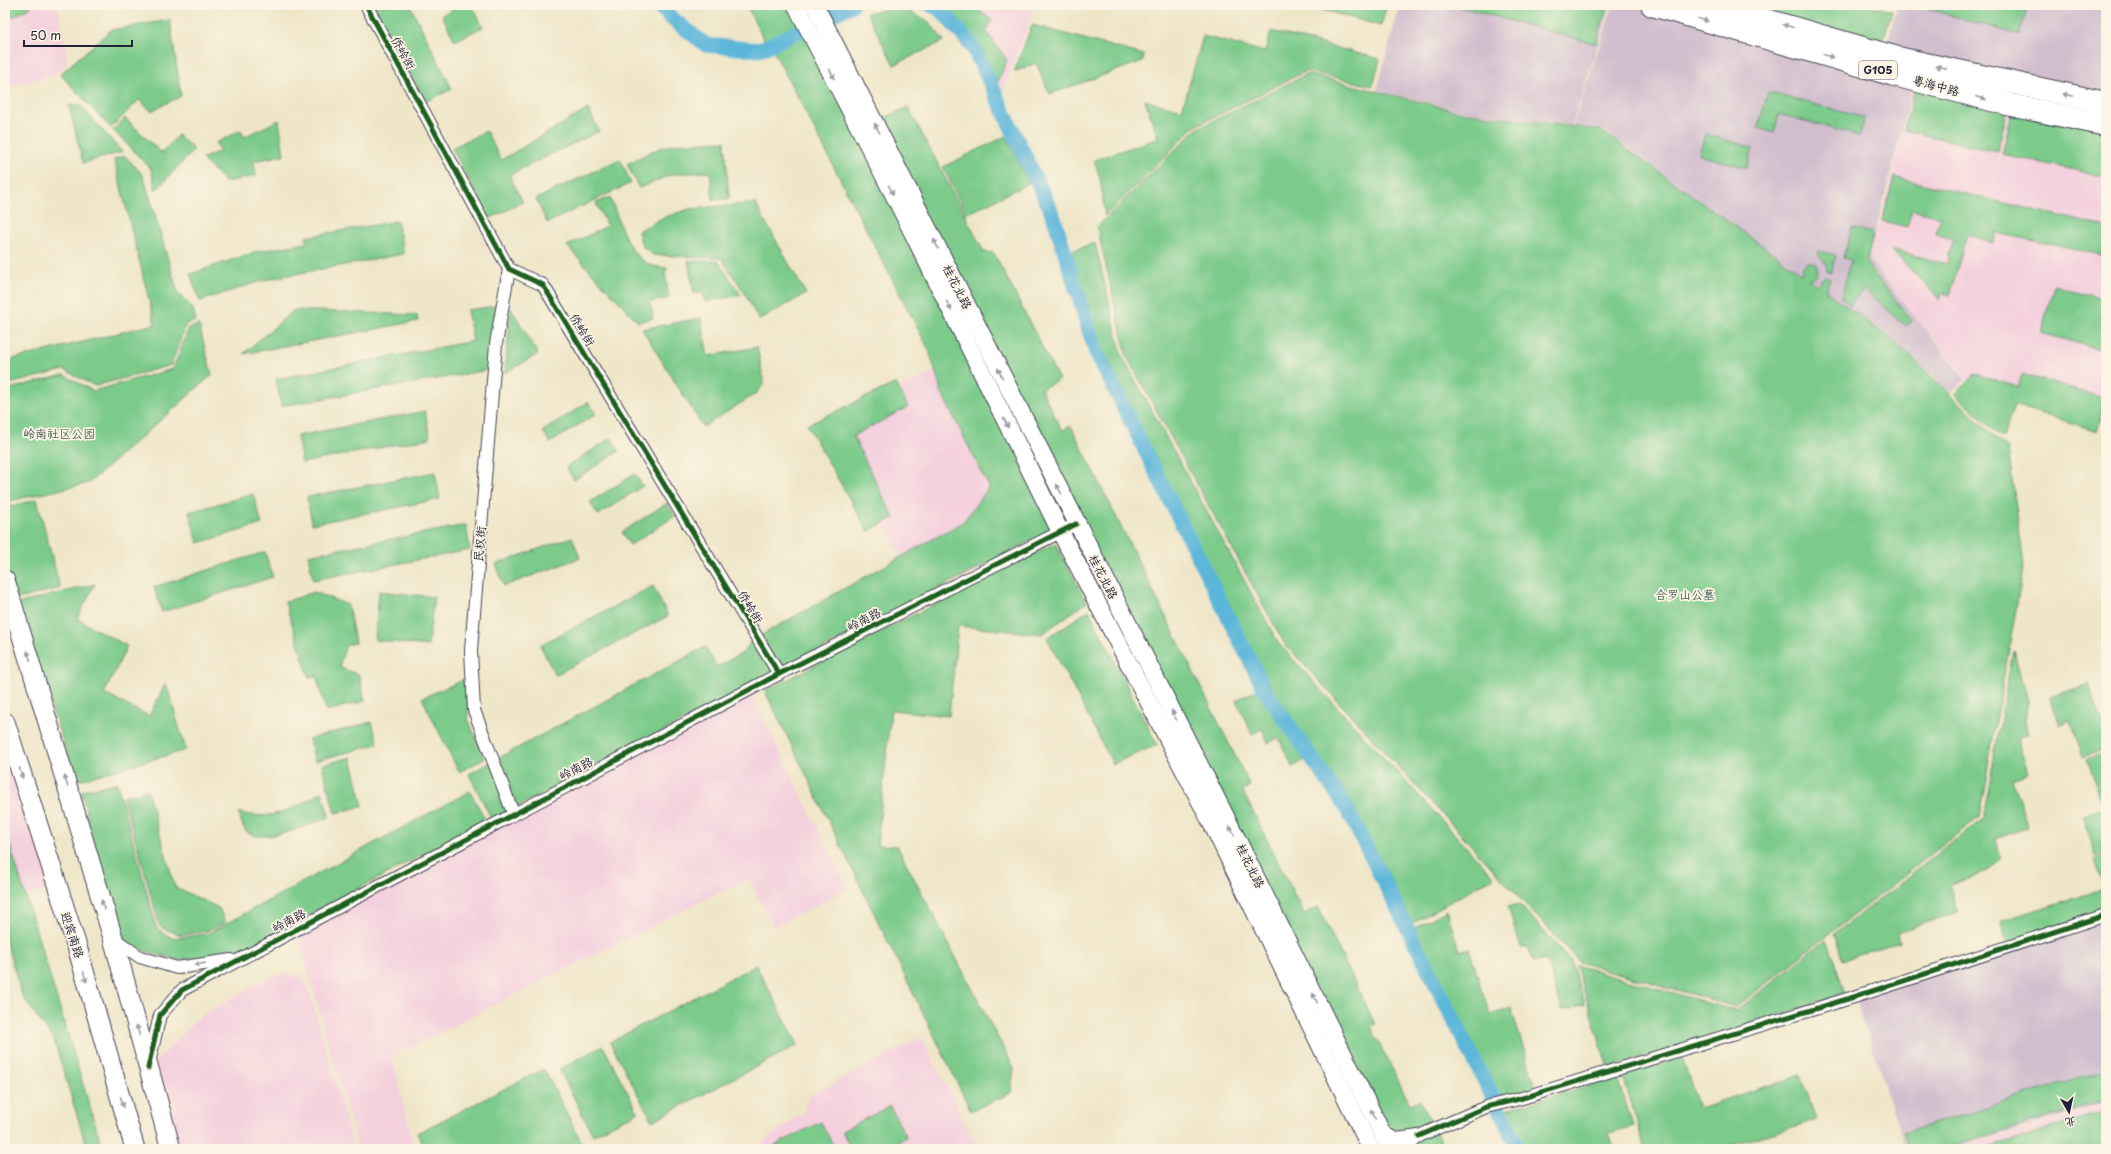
<svg xmlns="http://www.w3.org/2000/svg" width="2111" height="1154" viewBox="0 0 2111 1154" font-family="'Playpen Sans','LXGW WenKai TC',sans-serif">
	<style>
		.built { fill: #f4cfdd }
		.industrial { fill: #d0bdcd }
		.green { fill: #7bcb8b; stroke: #4e7663 }
		.lines { fill: none; stroke-linecap: round; stroke-linejoin: round }
		.canal { stroke: #5cb6da; stroke-width: 15 }
		.street-casing { stroke: #413f50; stroke-width: 14 }
		.secondary-casing { stroke: #413f50; stroke-width: 19 }
		.primary-casing { stroke: #413f50; stroke-width: 21 }
		.highway-casing { stroke: #413f50; stroke-width: 24 }
		.street { stroke: #fff; stroke-width: 12 }
		.secondary { stroke: #fff; stroke-width: 17 }
		.primary { stroke: #fff; stroke-width: 19 }
		.highway { stroke: #fff; stroke-width: 22 }
		.cycleway-casing { stroke: #fcf5e5; stroke-width: 8 }
		.cycleway { stroke: #1b5e20; stroke-width: 5 }
		.oneway { fill: #9c9ca7 }
		.labels { text-anchor: middle; stroke-width: 3.5; stroke-linejoin: round; paint-order: stroke }
		.shield { fill: #fcf5e5; stroke: #63616e; stroke-width: 1 }
		.shield-label { font-size: 11px; font-weight: bold; fill: #22223b }
		.street-label { font-size: 12px; fill: #22223b; stroke: #fcf5e5 }
		.park-label { font-size: 12px; fill: #415d57; stroke: #fcf5e5 }
	</style>
	<rect width="100%" height="100%" fill="#fcf5e5"/>
	<filter id="ink" filterUnits="userSpaceOnUse"><feTurbulence type="fractalNoise" baseFrequency=".025" numOctaves="2"/><feDisplacementMap in="SourceGraphic" scale="8" xChannelSelector="R" yChannelSelector="G"/><feConvolveMatrix kernelMatrix="1 2 1 2 8 2 1 2 1" color-interpolation-filters="sRGB"/></filter>
	<filter id="wash" filterUnits="userSpaceOnUse"><feTurbulence type="fractalNoise" baseFrequency=".012" numOctaves="4" result="noise"/><feDisplacementMap in="SourceGraphic" scale="16" xChannelSelector="R" yChannelSelector="G"/><feGaussianBlur stdDeviation="0.9" result="paint"/><feColorMatrix in="noise" values="0 0 0 0 0 0 0 0 0 0 0 0 0 0 0 0 0 1.4 0 .05"/><feComposite in="paint" operator="in"/></filter>
	<g filter="url(#wash)">
		<rect width="100%" height="100%" fill="#efe6c8"/>
		<g class="built">
			<path d="M 5,5 L 58,5 L 68,62 L 55,74 L 5,88 Z"/>
			<path d="M 933,5 L 1020,5 L 1034,10 L 999,100 L 974,47 L 941,9 Z"/>
			<path d="M 1914,82 L 2010,107 L 1986,209 L 1889,187 Z"/>
			<path d="M 2011,108 L 2106,127 L 2106,254 L 1983,228 Z"/>
			<path d="M 1889,188 L 1986,210 L 2106,255 L 2106,424 L 1966,380 L 1870,258 Z"/>
			<path d="M 970,353 L 1058,531 L 924,598 L 829,424 Z"/>
			<path d="M 750,692 L 848,889 L 774,927 L 748,878 L 392,1056 L 414,1149 L 358,1149 L 297,931 Z"/>
			<path d="M 5,729 L 57,887 L 5,902 Z"/>
			<path d="M 287,973 L 299,975 L 304,981 L 310,994 L 354,1149 L 173,1149 L 149,1068 L 200,1016 L 269,978 Z"/>
			<path d="M 921,1037 L 979,1149 L 754,1149 L 804,1112 L 809,1096 Z"/>
			<path d="M 2106,1105 L 2106,1149 L 1958,1149 Z"/>
			<path d="M 131,1136 L 135,1149 L 86,1149 Z"/>
		</g>
		<g class="industrial">
			<path d="M 1400,5 L 1611,5 L 1572,125 L 1461,111 L 1377,90 Z"/>
			<path d="M 1613,5 L 1646,5 L 1914,81 L 1869,258 L 1965,380 L 1951,393 L 1897,343 L 1601,129 L 1573,126 Z"/>
			<path d="M 1897,5 L 2106,5 L 2106,102 L 1885,52 Z"/>
			<path d="M 2106,916 L 2106,1103 L 1954,1149 L 1905,1149 L 1856,998 Z"/>
		</g>
		<g class="green">
			<path d="M 5,5 L 30,5 L 30,8 L 5,21 Z"/>
			<path d="M 373,5 L 410,5 L 452,89 L 425,102 Z"/>
			<path d="M 462,5 L 472,5 L 483,27 L 455,41 L 442,15 Z"/>
			<path d="M 746,5 L 790,5 L 801,24 L 765,42 Z"/>
			<path d="M 938,5 L 976,5 L 980,12 L 992,20 L 986,31 L 1007,60 L 996,86 L 976,46 Z"/>
			<path d="M 1305,5 L 1387,5 L 1381,26 Z"/>
			<path d="M 1453,5 L 1608,5 L 1596,44 Z"/>
			<path d="M 1730,5 L 1868,5 L 1892,11 L 1881,47 Z"/>
			<path d="M 1930,5 L 2028,5 L 2019,35 L 1929,9 Z"/>
			<path d="M 900,7 L 929,22 L 944,41 L 894,65 L 867,13 Z"/>
			<path d="M 170,20 L 181,96 L 151,111 L 139,100 L 111,128 L 60,74 L 111,30 Z"/>
			<path d="M 1032,25 L 1144,55 L 1143,61 L 1050,94 L 1036,63 L 1014,72 Z"/>
			<path d="M 1271,31 L 1380,59 L 1373,86 L 1306,71 L 1194,127 L 1105,216 L 1100,178 L 1094,160 L 1158,138 L 1145,100 L 1182,110 L 1203,36 L 1265,52 Z"/>
			<path d="M 806,32 L 1054,529 L 492,820 L 469,774 L 705,647 L 717,667 L 744,652 L 751,641 L 963,522 L 989,487 L 942,394 L 929,350 L 772,48 Z"/>
			<path d="M 1307,74 L 1461,112 L 1600,130 L 1802,274 C 1801,265 1807,258 1816,264 L 1818,272 L 1815,277 L 1808,279 L 1817,285 L 1825,276 L 1830,278 L 1826,291 L 1897,344 L 2008,449 L 2024,564 L 1979,817 L 1736,1007 L 1579,962 L 1284,643 L 1127,357 L 1097,227 L 1195,130 Z"/>
			<path d="M 1916,85 L 2008,108 L 1997,152 L 1904,130 Z"/>
			<path d="M 1768,92 L 1865,118 L 1859,136 L 1779,114 L 1774,133 L 1758,128 Z"/>
			<path d="M 79,104 L 122,152 L 83,163 L 69,106 Z"/>
			<path d="M 908,107 L 984,252 L 994,253 L 1059,380 L 1041,389 L 1062,430 L 1071,426 L 1250,786 L 1242,790 L 1304,914 L 1318,907 L 1375,1024 L 1371,1027 L 1410,1104 L 1420,1100 L 1445,1149 L 1394,1149 L 878,121 Z"/>
			<path d="M 588,109 L 599,131 L 509,175 L 523,202 L 489,219 L 452,148 L 486,131 L 501,160 Z"/>
			<path d="M 2013,109 L 2106,128 L 2106,177 L 2002,154 Z"/>
			<path d="M 125,118 L 162,153 L 178,135 L 194,150 L 156,190 L 151,169 L 113,130 Z"/>
			<path d="M 279,120 L 284,155 L 254,161 L 256,176 L 225,182 L 202,159 L 220,151 L 216,143 L 241,130 L 244,137 Z"/>
			<path d="M 1705,134 L 1753,148 L 1747,168 L 1699,155 Z"/>
			<path d="M 1006,136 L 1029,183 L 966,214 L 943,167 Z"/>
			<path d="M 725,141 L 729,199 L 713,200 L 710,172 L 673,174 L 639,188 L 627,164 L 652,151 L 674,144 Z"/>
			<path d="M 125,156 L 143,175 L 178,293 L 193,309 L 196,321 L 186,324 L 171,365 L 95,386 L 64,370 L 5,385 L 5,361 L 155,324 L 114,159 Z"/>
			<path d="M 620,159 L 631,183 L 547,223 L 536,199 Z"/>
			<path d="M 1894,177 L 2106,227 L 2106,256 L 1996,233 L 1993,243 L 1967,234 L 1950,295 L 1942,293 L 1940,300 L 1891,249 L 1947,264 L 1953,239 L 1936,234 L 1940,217 L 1912,210 L 1907,227 L 1882,221 Z"/>
			<path d="M 610,197 C 619,219 626,253 648,264 C 653,267 661,267 667,268 L 665,274 L 669,298 L 650,302 L 653,318 L 638,322 L 567,246 L 607,226 L 596,203 Z"/>
			<path d="M 755,203 L 806,294 L 759,320 L 744,292 L 721,258 L 653,255 L 642,246 L 638,231 L 662,218 L 689,209 Z"/>
			<path d="M 397,221 L 404,254 L 268,279 L 200,301 L 190,274 L 258,251 L 307,243 L 306,237 Z"/>
			<path d="M 1852,228 L 1873,233 L 1866,263 L 1912,321 L 1906,326 L 1864,289 L 1850,305 L 1841,298 L 1851,260 L 1843,258 Z"/>
			<path d="M 1095,243 L 1122,356 L 1279,644 L 1494,877 L 1409,925 L 1350,809 L 1268,692 L 1098,349 L 1068,252 Z"/>
			<path d="M 1819,251 L 1836,255 L 1831,272 L 1827,271 L 1826,264 L 1818,254 Z"/>
			<path d="M 688,261 L 718,261 L 741,295 L 705,302 L 703,292 L 694,293 Z"/>
			<path d="M 2054,285 L 2106,300 L 2106,351 L 2041,333 Z"/>
			<path d="M 496,306 L 488,370 L 281,406 L 276,379 L 473,341 L 467,310 Z"/>
			<path d="M 511,308 L 538,354 L 505,373 Z"/>
			<path d="M 294,310 L 417,315 L 418,321 L 243,354 Z"/>
			<path d="M 701,318 L 708,356 L 757,347 L 764,383 L 757,393 L 703,427 L 642,329 Z"/>
			<path d="M 199,325 L 212,375 L 89,483 L 5,502 L 5,390 L 64,375 L 93,391 L 173,369 L 189,328 Z"/>
			<path d="M 1975,374 L 2018,387 L 2022,374 L 2106,399 L 2097,431 L 2014,405 L 2003,438 L 1955,394 Z"/>
			<path d="M 896,383 L 908,407 L 853,436 L 894,518 L 868,531 L 807,425 Z"/>
			<path d="M 588,402 L 596,414 L 550,443 L 543,431 Z"/>
			<path d="M 425,411 L 430,438 L 302,463 L 297,436 Z"/>
			<path d="M 611,438 L 619,451 L 574,480 L 566,467 Z"/>
			<path d="M 435,472 L 440,499 L 312,524 L 307,497 Z"/>
			<path d="M 635,474 L 643,486 L 598,515 L 590,502 Z"/>
			<path d="M 253,494 L 262,524 L 198,543 L 189,512 Z"/>
			<path d="M 37,499 L 60,588 L 14,600 L 5,565 L 5,508 Z"/>
			<path d="M 667,503 L 675,516 L 630,545 L 622,532 Z"/>
			<path d="M 466,525 L 470,550 L 313,580 L 308,555 Z"/>
			<path d="M 572,537 L 580,558 L 504,586 L 496,564 Z"/>
			<path d="M 1055,543 L 1087,602 L 1042,634 L 958,626 L 949,716 L 891,710 L 877,845 L 897,846 L 1014,1068 L 1011,1093 L 971,1111 L 765,691 Z"/>
			<path d="M 265,552 L 273,577 L 162,612 L 154,587 Z"/>
			<path d="M 95,584 L 77,619 L 127,646 L 104,694 L 149,716 L 166,683 L 186,750 L 76,781 L 17,604 Z"/>
			<path d="M 653,586 L 668,616 L 555,675 L 540,645 Z"/>
			<path d="M 379,591 L 434,597 L 428,646 L 375,640 Z"/>
			<path d="M 314,592 L 348,605 L 355,643 L 346,645 L 339,667 L 359,675 L 365,701 L 326,711 L 316,675 L 309,677 L 285,602 Z"/>
			<path d="M 1089,610 L 1157,745 L 1113,764 L 1047,638 Z"/>
			<path d="M 2013,650 L 2028,700 L 2025,722 L 2028,734 L 2017,738 L 2028,773 L 2012,779 L 2028,827 L 1996,839 L 2001,858 L 1987,872 L 1949,884 L 1958,912 L 1898,932 L 1900,941 L 1843,960 L 1834,934 L 1983,819 Z"/>
			<path d="M 468,678 L 468,718 L 484,759 L 459,772 L 422,698 Z"/>
			<path d="M 2089,684 L 2106,736 L 2106,749 L 2083,757 L 2071,721 L 2060,725 L 2050,697 Z"/>
			<path d="M 1259,689 L 1307,759 L 1292,767 L 1279,738 L 1268,743 L 1262,729 L 1252,734 L 1236,700 Z"/>
			<path d="M 372,722 L 378,744 L 315,761 L 309,739 Z"/>
			<path d="M 2106,753 L 2106,805 L 2103,806 L 2087,759 Z"/>
			<path d="M 351,757 L 363,806 L 335,813 L 322,765 Z"/>
			<path d="M 117,783 L 157,929 L 172,938 L 207,934 L 470,791 L 486,821 L 236,954 L 179,960 L 144,951 L 117,935 L 81,791 Z"/>
			<path d="M 147,790 L 175,887 L 219,908 L 225,922 L 207,931 L 180,935 L 160,927 L 123,796 Z"/>
			<path d="M 322,791 L 329,817 C 313,824 257,847 245,830 C 242,825 240,817 238,812 C 269,823 297,808 322,791 Z"/>
			<path d="M 2106,807 L 2106,853 L 2096,856 L 2083,815 Z"/>
			<path d="M 5,829 L 100,1140 L 86,1145 L 54,1040 L 22,996 L 5,938 Z"/>
			<path d="M 2106,855 L 2106,913 L 2008,945 L 2000,921 L 2104,889 L 2095,859 Z"/>
			<path d="M 1519,904 L 1571,961 L 1585,1004 L 1562,1010 L 1546,959 L 1534,962 L 1528,947 L 1521,948 L 1508,907 Z"/>
			<path d="M 1447,910 L 1459,951 L 1469,948 L 1490,1015 L 1511,1008 L 1536,1088 L 1499,1100 L 1413,929 Z"/>
			<path d="M 1827,939 L 1845,994 L 1608,1068 L 1576,965 L 1736,1011 Z"/>
			<path d="M 756,965 L 798,1045 L 652,1121 L 610,1042 Z"/>
			<path d="M 603,1046 L 638,1112 L 593,1135 L 559,1069 Z"/>
			<path d="M 1682,1057 L 1699,1108 L 1801,1075 L 1816,1120 L 1729,1146 L 1729,1149 L 1645,1149 L 1623,1076 Z"/>
			<path d="M 544,1069 L 585,1149 L 425,1149 L 417,1133 Z"/>
			<path d="M 2106,1070 L 2106,1100 L 1945,1149 L 1909,1149 L 1903,1133 Z"/>
			<path d="M 1618,1077 L 1633,1126 L 1609,1133 L 1614,1149 L 1523,1149 L 1504,1110 Z"/>
			<path d="M 890,1106 L 906,1137 L 883,1149 L 851,1149 L 842,1131 Z"/>
			<path d="M 2106,1111 L 2106,1149 L 1983,1149 Z"/>
			<path d="M 821,1122 L 835,1149 L 768,1149 Z"/>
		</g>
		<g class="lines">
			<g class="canal">
				<path d="M 658,5 L 670,17 L 706,45 L 760,50 L 852,5"/>
				<path d="M 931,5 L 941,10 L 973,47 L 1053,215 L 1096,352 L 1265,691 L 1346,807 L 1519,1149"/>
			</g>
		</g>
	</g>
	<g filter="url(#ink)">
		<g class="lines">
			<g class="street-casing">
				<g id="street">
					<path d="M 366,5 L 509,269 L 543,285 L 779,674"/>
					<path d="M 509,269 L 496,344 L 471,650 L 474,710 L 513,813"/>
					<path d="M 113,938 L 140,957 L 177,968 L 231,960"/>
					<path d="M 149,1063 L 160,1015 L 182,990 L 779,674 L 1076,524"/>
					<path d="M 1381,1131 L 1396,1139 L 1419,1136 L 1405,1149"/>
					<path d="M 1419,1136 L 1486,1107 L 1519,1099 L 1854,997 L 2106,915"/>
				</g>
			</g>
			<g class="secondary-casing">
				<g id="secondary">
					<path d="M 796,5 L 898,203 L 1060,531 L 1212,824 L 1371,1149"/>
					<path d="M 815,5 L 1239,843 L 1390,1149"/>
				</g>
			</g>
			<g class="primary-casing">
				<g id="primary">
					<path d="M 5,580 L 113,938 L 171,1149"/>
					<path d="M 5,722 L 78,950 L 135,1149"/>
				</g>
			</g>
			<g class="highway-casing">
				<g id="highway">
					<path d="M 1652,5 L 1894,75 L 2011,105 L 2106,125"/>
					<path d="M 1714,5 L 1898,58 L 2106,103"/>
				</g>
			</g>
			<use href="#street" class="street"/>
			<use href="#secondary" class="secondary"/>
			<use href="#primary" class="primary"/>
			<use href="#highway" class="highway"/>
			<g class="cycleway-casing">
				<g id="cycleway">
					<path d="M 366,5 L 509,269 L 543,285 L 779,674"/>
					<path d="M 148,1068 L 160,1015 L 182,990 L 779,674 L 1076,524"/>
					<path d="M 1419,1136 L 1486,1107 L 1519,1099 L 1854,997 L 2106,915"/>
				</g>
			</g>
			<use href="#cycleway" class="cycleway"/>
		</g>
		<defs><path id="oneway-solid" d="M-6-.8H1V-3.2L6.5 0L1 3.2V.8H-6Z"/></defs>
		<g class="oneway">
			<use href="#oneway-solid" transform="translate(1703 20) rotate(16)"/>
			<use href="#oneway-solid" transform="translate(1788 26) rotate(-164)"/>
			<use href="#oneway-solid" transform="translate(1828 56) rotate(16)"/>
			<use href="#oneway-solid" transform="translate(1941 67) rotate(-168)"/>
			<use href="#oneway-solid" transform="translate(832 74) rotate(63)"/>
			<use href="#oneway-solid" transform="translate(2068 95) rotate(-168)"/>
			<use href="#oneway-solid" transform="translate(1981 98) rotate(15)"/>
			<use href="#oneway-solid" transform="translate(877 128) rotate(-117)"/>
			<use href="#oneway-solid" transform="translate(891 190) rotate(63)"/>
			<use href="#oneway-solid" transform="translate(936 244) rotate(-117)"/>
			<use href="#oneway-solid" transform="translate(949 306) rotate(64)"/>
			<use href="#oneway-solid" transform="translate(1000 373) rotate(-117)"/>
			<use href="#oneway-solid" transform="translate(1006 423) rotate(64)"/>
			<use href="#oneway-solid" transform="translate(1059 489) rotate(-117)"/>
			<use href="#oneway-solid" transform="translate(29 656) rotate(-107)"/>
			<use href="#oneway-solid" transform="translate(1174 715) rotate(-117)"/>
			<use href="#oneway-solid" transform="translate(21 773) rotate(73)"/>
			<use href="#oneway-solid" transform="translate(66 781) rotate(-107)"/>
			<use href="#oneway-solid" transform="translate(1232 831) rotate(-117)"/>
			<use href="#oneway-solid" transform="translate(103 905) rotate(-107)"/>
			<use href="#oneway-solid" transform="translate(200 964) rotate(172)"/>
			<use href="#oneway-solid" transform="translate(85 977) rotate(74)"/>
			<use href="#oneway-solid" transform="translate(1315 998) rotate(-116)"/>
			<use href="#oneway-solid" transform="translate(138 1030) rotate(-105)"/>
			<use href="#oneway-solid" transform="translate(122 1102) rotate(74)"/>
			<use href="#oneway-solid" transform="translate(1373 1114) rotate(-116)"/>
		</g>
	</g>
	<g class="labels">
		<rect class="shield" x="1859" y="61" width="38" height="18" rx="3"/>
		<g class="shield-label">
			<text x="1878" y="74">G105</text>
		</g>
		<g class="street-label">
			<text transform="translate(403 53) rotate(61)" y="4">侨岭街</text>
			<text transform="translate(1936 86) rotate(15)" y="4">粤海中路</text>
			<text transform="translate(957 287) rotate(63)" y="4">桂花北路</text>
			<text transform="translate(582 330) rotate(59)" y="4">侨岭街</text>
			<text transform="translate(480 544) rotate(-85)" y="4">民权街</text>
			<text transform="translate(1103 577) rotate(63)" y="4">桂花北路</text>
			<text transform="translate(750 607) rotate(59)" y="4">侨岭街</text>
			<text transform="translate(864 620) rotate(-27)" y="4">岭南路</text>
			<text transform="translate(576 769) rotate(-27)" y="4">岭南路</text>
			<text transform="translate(1250 866) rotate(64)" y="4">桂花北路</text>
			<text transform="translate(289 921) rotate(-28)" y="4">岭南路</text>
			<text transform="translate(72 935) rotate(72)" y="4">迎宾南路</text>
		</g>
		<g class="park-label">
			<text x="59" y="438">岭南社区公园</text>
			<text x="1685" y="599">合罗山公墓</text>
		</g>
	</g>
	<rect width="2111" height="1154" fill="none" stroke="#fcf5e5" stroke-width="20"/>
	<g transform="translate(2069 1112) rotate(171)" stroke="#fcf5e5" stroke-width="3" paint-order="stroke">
	<path d="M0-3L7 15L0 10L-7 15Z" fill="#22223b"/>
	<text y="-6" font-size="11" font-weight="bold" text-anchor="middle" fill="#22223b">北</text>
	</g>
	<path d="M24 40v6h108v-6" fill="none" stroke="#22223b" stroke-width="2"/>
	<text x="30" y="40" font-size="12" fill="#22223b" stroke="#fcf5e5" stroke-width="3" paint-order="stroke">50 m</text>
</svg>
